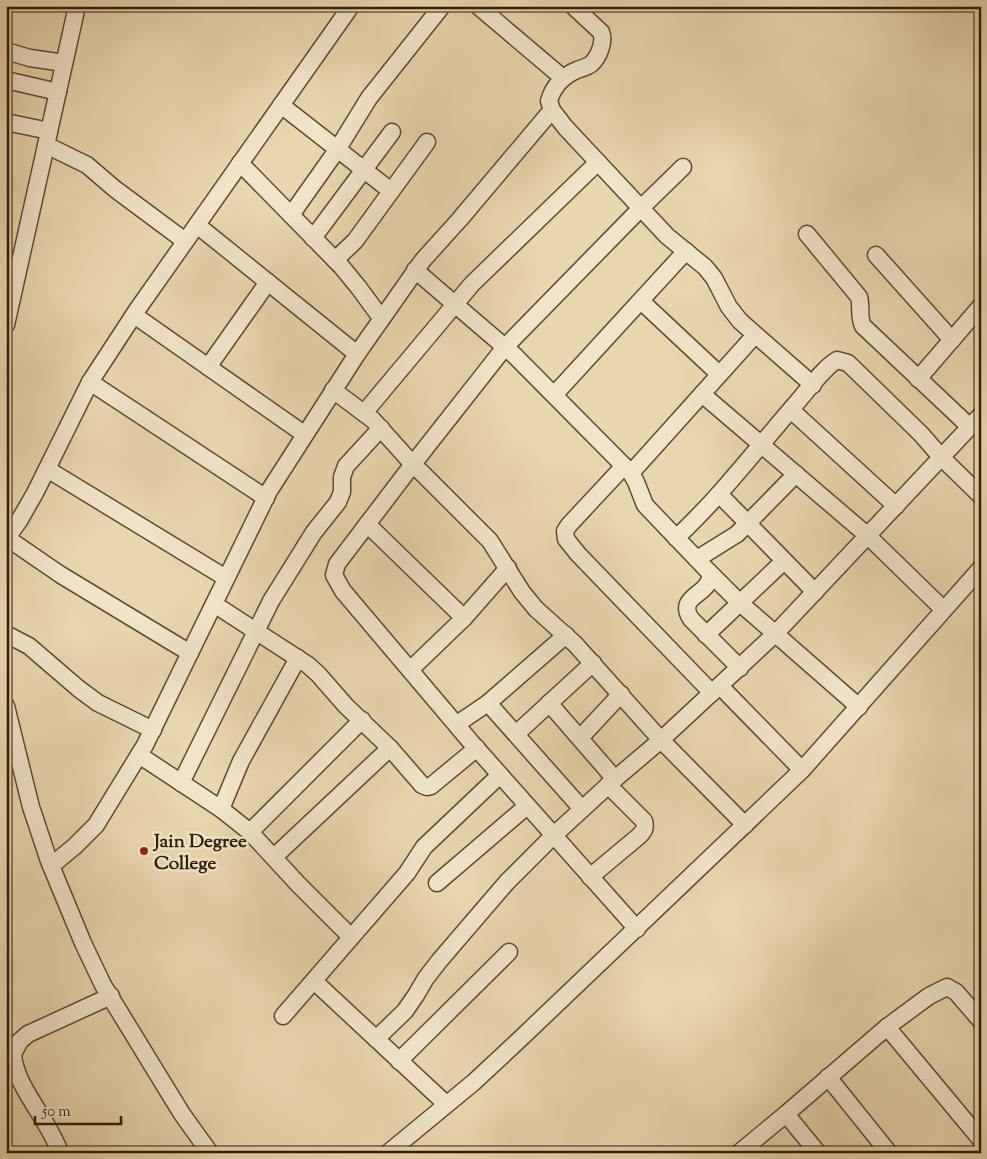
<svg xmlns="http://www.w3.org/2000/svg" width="987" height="1159" viewBox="0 0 987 1159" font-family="'Sorts Mill Goudy',serif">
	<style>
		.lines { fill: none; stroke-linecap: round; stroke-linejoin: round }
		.minor-casing { stroke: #5d4b32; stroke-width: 19 }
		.minor { stroke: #f0e4cb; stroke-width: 16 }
		.poi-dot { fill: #8f2418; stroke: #f0e4cb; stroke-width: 2 }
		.labels { text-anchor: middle; stroke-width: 5; stroke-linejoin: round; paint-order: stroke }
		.poi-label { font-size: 19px; font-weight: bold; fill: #2f1d09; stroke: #f0e4cb; text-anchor: start }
	</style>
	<rect width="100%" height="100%" fill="#e8d6af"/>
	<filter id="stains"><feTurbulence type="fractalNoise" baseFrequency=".004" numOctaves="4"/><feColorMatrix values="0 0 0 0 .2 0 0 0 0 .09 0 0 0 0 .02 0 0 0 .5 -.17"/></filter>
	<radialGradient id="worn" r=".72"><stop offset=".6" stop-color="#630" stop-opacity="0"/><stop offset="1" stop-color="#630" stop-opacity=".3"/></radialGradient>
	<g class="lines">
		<g class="minor-casing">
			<g id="minor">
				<path d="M 478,6 L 563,78"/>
				<path d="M 573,6 L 601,32 C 605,41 599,57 591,64 C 587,67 582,68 577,70 C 563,76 553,87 549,101 L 552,110 L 565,127 L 667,236 L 705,267 L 714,278 L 729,307 L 740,321 L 813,385"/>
				<path d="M 6,51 L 30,58 L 64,63"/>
				<path d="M 6,80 L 58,92"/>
				<path d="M 281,105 L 391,191"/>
				<path d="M 6,122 L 49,131"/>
				<path d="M 46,145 L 87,165 L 115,189 L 185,241"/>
				<path d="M 240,163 L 341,266 L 359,288 L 381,318"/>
				<path d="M 291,215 L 337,150 L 369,98 L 442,6"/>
				<path d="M 197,225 L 357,354"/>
				<path d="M 807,234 L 859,297 C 862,308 858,316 863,326 L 970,427"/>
				<path d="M 313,238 L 392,132"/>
				<path d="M 876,255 L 952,340"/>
				<path d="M 335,260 L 355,241 L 427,142"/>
				<path d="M 415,270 L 513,354 L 631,473 L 636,482 L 645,505 L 710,573 C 713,595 675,595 691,619 L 740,668"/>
				<path d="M 641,301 L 719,374"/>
				<path d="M 134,315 L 304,434"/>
				<path d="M 6,325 L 77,6"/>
				<path d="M 208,367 L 268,282"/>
				<path d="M 918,379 L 981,306"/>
				<path d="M 90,382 L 266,498"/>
				<path d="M 333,390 L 373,420 L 408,459 L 490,541 L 522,592 L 536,609 L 575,644 L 661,740 L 745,825"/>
				<path d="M 702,394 L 868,536 L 943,609"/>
				<path d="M 554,395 L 686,251"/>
				<path d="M 791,410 L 896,506"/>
				<path d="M 364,413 L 472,284 L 598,162"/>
				<path d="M 624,466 L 569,525 L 565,531 L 566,539 L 578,554 L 712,693"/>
				<path d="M 47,469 L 226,578"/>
				<path d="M 631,473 L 755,335"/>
				<path d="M 719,494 L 815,592"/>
				<path d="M 367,524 L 464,618"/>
				<path d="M 7,538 L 61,575 L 190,653"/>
				<path d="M 676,538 C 719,498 755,451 793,407 C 804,395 824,367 837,360 L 848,363 L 921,434 L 941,457 L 981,496"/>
				<path d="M 6,539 L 19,521 L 35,493 L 90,382 L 137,310 L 351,6"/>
				<path d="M 697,559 L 737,534 L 796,474"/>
				<path d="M 710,573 L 740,603 L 859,707"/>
				<path d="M 214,604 L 308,665 L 318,674 L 346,706 L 390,748 L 422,785 L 427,787 L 431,786 L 477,748"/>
				<path d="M 6,634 L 29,646 L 79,689 L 98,703 L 153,730"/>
				<path d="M 706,635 L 784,561"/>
				<path d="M 410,670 L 464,618 L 508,568"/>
				<path d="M 720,686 L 802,770"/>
				<path d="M 488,703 L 582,809"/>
				<path d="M 549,703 L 615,779"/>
				<path d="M 6,706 L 31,807 L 49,861 L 83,943 L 103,985 L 133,1034 L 182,1114 L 210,1153"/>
				<path d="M 457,724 L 488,703 L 566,635"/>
				<path d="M 516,734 L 593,663"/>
				<path d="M 580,738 L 621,694"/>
				<path d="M 139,755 L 221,809 L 250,832 L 298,884 L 351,937"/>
				<path d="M 181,783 L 271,601 L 314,532 L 338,502 L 342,492 L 342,477 L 346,466 L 381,428"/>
				<path d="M 221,809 L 241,761 L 298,658"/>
				<path d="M 250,832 L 362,720"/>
				<path d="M 274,857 L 390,748"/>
				<path d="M 51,866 L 75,846 L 96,825 L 145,745 L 269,491 L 357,354 L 423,260 L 460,219 L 552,110"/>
				<path d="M 590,877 L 639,836 C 644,831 646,828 644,821 L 608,785"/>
				<path d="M 437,883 L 527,806"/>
				<path d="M 637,929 L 470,741 L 343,591 L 334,575 L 337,564 L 413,464 L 505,347 L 641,208 L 683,167"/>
				<path d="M 314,981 L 446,1104"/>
				<path d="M 283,1016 L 407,873 L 424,847 L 500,775"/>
				<path d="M 887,1027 L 981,1140"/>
				<path d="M 376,1039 L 405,1011 L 416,995 L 426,978 L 440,960 L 507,882 L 553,836 L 615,779 L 661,740 L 775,634 L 981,415"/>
				<path d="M 399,1061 L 509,952"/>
				<path d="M 828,1077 L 889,1153"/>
				<path d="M 60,1153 C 50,1121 15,1087 13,1054 L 20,1041 L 28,1034 L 111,996"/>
				<path d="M 388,1153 L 474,1082 L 518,1041 L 802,770 L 981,568"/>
				<path d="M 739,1153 L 786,1114"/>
				<path d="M 818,1153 L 786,1114 L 887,1027 L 929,996 L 947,987 L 956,992 L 981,1021"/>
			</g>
		</g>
		<use href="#minor" class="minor"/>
	</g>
	<circle class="poi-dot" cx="144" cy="851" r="5"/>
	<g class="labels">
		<g class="poi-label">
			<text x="154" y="847">Jain Degree<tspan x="154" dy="22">College</tspan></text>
		</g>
	</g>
	<rect width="987" height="1159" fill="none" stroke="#e8d6af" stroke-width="25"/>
	<rect x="8" y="8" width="972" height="1144" fill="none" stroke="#2f1d09" stroke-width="2.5"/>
	<rect x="12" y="12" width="962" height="1134" fill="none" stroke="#2f1d09"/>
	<path d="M35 1116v8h86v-8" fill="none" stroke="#2f1d09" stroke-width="2.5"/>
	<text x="42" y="1116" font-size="15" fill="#2f1d09" stroke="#f0e4cb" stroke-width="4" paint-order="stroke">50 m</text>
	<rect width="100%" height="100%" filter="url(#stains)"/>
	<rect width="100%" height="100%" fill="url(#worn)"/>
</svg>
